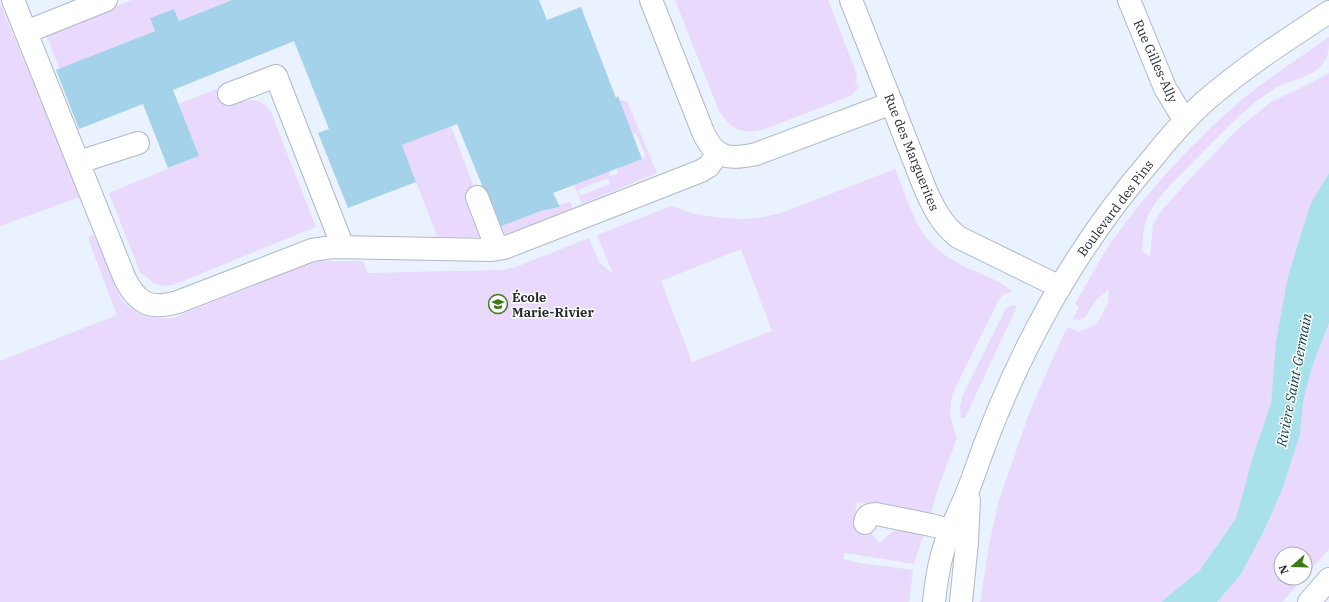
<svg xmlns="http://www.w3.org/2000/svg" width="1329" height="602" viewBox="0 0 1329 602" font-family="'IBM Plex Serif',serif">
	<style>
		.green { fill: #e9d9fd; fill-rule: evenodd }
		.water { fill: #a8e1ea }
		.building { fill: #a5d2eb }
		.lines { fill: none; stroke-linecap: round; stroke-linejoin: round }
		.minor-casing { stroke: #afb9c7; stroke-width: 24 }
		.minor { stroke: #fff; stroke-width: 22 }
		.labels { text-anchor: middle; stroke-width: 3; stroke-linejoin: round; paint-order: stroke }
		.street-label { font-size: 13px; fill: #272b30; stroke: #fefefe }
		.poi-label { font-size: 13px; font-weight: bold; fill: #272b30; stroke: #fefefe; text-anchor: start }
		.water-label { font-size: 14px; font-style: italic; fill: #0e4149; stroke: #fefefe }
	</style>
	<rect width="100%" height="100%" fill="#e9f2fe"/>
	<g class="green">
		<path d="M 132,0 L 232,0 L 179,21 L 174,9 L 151,18 L 155,31 L 60,69 L 46,35 Z"/>
		<path d="M 675,0 L 828,0 L 856,72 L 857,77 L 855,83 L 860,86 L 850,96 L 765,129 C 742,135 732,130 719,111 Z"/>
		<path d="M 0,3 L 80,197 L 0,226 Z"/>
		<path d="M 1329,37 C 1329,51 1329,57 1319,68 C 1309,78 1285,81 1272,90 C 1246,107 1223,132 1200,155 C 1183,173 1162,190 1150,212 C 1143,223 1143,238 1142,250 L 1150,257 L 1153,225 L 1159,214 L 1185,184 L 1240,127 L 1271,102 L 1309,84 L 1329,73 L 1329,173 L 1310,205 L 1288,276 L 1276,341 L 1271,403 L 1253,456 L 1236,518 L 1200,570 L 1161,602 L 980,602 L 990,541 L 998,503 L 1030,411 L 1063,336 L 1068,327 L 1079,332 L 1097,324 L 1108,303 L 1109,289 L 1097,299 L 1085,317 L 1079,320 L 1073,319 L 1079,307 L 1075,304 C 1088,282 1100,258 1115,237 C 1155,182 1208,125 1262,84 C 1284,68 1306,53 1329,37 Z"/>
		<path d="M 217,89 L 226,107 C 243,101 256,94 270,110 L 316,227 L 175,284 L 166,286 L 155,284 L 140,272 L 109,193 L 199,156 L 178,104 Z"/>
		<path d="M 619,100 L 627,101 L 657,173 L 582,204 L 574,185 L 609,171 L 610,176 L 618,174 L 617,168 L 646,157 L 636,133 L 632,134 ZM 608,178 L 610,184 L 580,196 L 578,190 Z"/>
		<path d="M 451,126 L 474,188 L 467,191 L 482,231 L 481,235 L 479,237 L 443,237 L 437,236 L 402,145 Z"/>
		<path d="M 895,169 C 913,213 917,243 963,266 C 979,274 999,279 1012,291 L 1004,294 L 999,299 L 953,393 L 951,402 L 950,412 L 952,423 L 957,438 L 938,488 L 930,516 L 857,502 L 853,524 L 866,533 L 871,533 L 880,543 C 897,526 902,527 925,530 L 914,564 L 847,553 L 844,553 L 843,559 L 860,563 L 913,570 L 909,602 L 0,602 L 0,361 L 117,315 L 89,241 L 89,237 L 93,235 L 96,239 L 121,299 C 136,316 151,319 173,318 L 307,264 L 320,261 L 363,261 L 368,273 L 503,270 L 516,267 L 589,238 L 599,262 L 613,274 L 597,235 L 671,206 L 695,214 L 722,218 L 744,219 L 764,217 L 784,212 ZM 741,249 L 772,331 L 692,362 L 661,281 Z"/>
		<path d="M 570,202 L 573,209 L 503,235 L 499,227 L 541,211 L 559,207 L 559,205 Z"/>
		<path d="M 1015,305 L 1017,306 L 965,418 L 961,418 L 960,408 L 962,397 L 1006,308 Z"/>
		<path d="M 1329,323 L 1329,549 L 1305,576 L 1305,554 L 1281,554 L 1281,578 L 1304,578 L 1282,602 L 1217,602 L 1241,574 L 1263,533 L 1282,490 L 1300,434 L 1303,402 L 1312,367 Z"/>
	</g>
	<path class="water" d="M 1329,173 L 1329,323 L 1312,367 L 1303,402 L 1300,434 L 1282,490 L 1263,533 L 1241,574 L 1217,602 L 1161,602 L 1200,570 L 1236,518 L 1253,456 L 1271,403 L 1276,341 L 1288,276 L 1310,205 Z"/>
	<path class="building" d="M 232,0 L 539,0 L 547,20 L 581,7 L 616,98 L 618,96 L 642,159 L 553,193 L 560,207 L 541,211 L 499,227 L 457,124 L 402,145 L 416,182 L 348,208 L 318,133 L 329,129 L 294,41 L 173,90 L 199,156 L 168,168 L 143,104 L 79,129 L 56,70 L 155,31 L 150,18 L 174,9 L 179,21 Z"/>
	<g class="lines">
		<g class="minor-casing">
			<g id="minor">
				<path d="M 13,0 L 125,279 C 138,304 150,310 178,302 L 312,250 L 333,247 L 492,250 L 504,248 L 701,171 L 709,166 L 718,153"/>
				<path d="M 651,0 L 703,132 C 715,159 729,160 756,154 L 892,103"/>
				<path d="M 851,0 L 926,191 C 935,210 941,223 958,237 L 1060,287"/>
				<path d="M 1129,0 L 1165,88 L 1185,121"/>
				<path d="M 26,32 L 106,0"/>
				<path d="M 229,94 L 276,76 L 343,247"/>
				<path d="M 79,162 L 138,143"/>
				<path d="M 477,197 L 497,249"/>
				<path d="M 865,523 C 866,516 869,514 876,514 L 931,525 L 965,534"/>
				<path d="M 934,602 C 936,583 939,562 945,545 C 953,523 964,502 972,480 C 1012,363 1071,252 1152,159 C 1168,139 1185,119 1204,102 C 1243,68 1286,40 1329,12"/>
				<path d="M 961,602 L 967,542 L 969,500"/>
				<path d="M 1309,602 L 1329,579"/>
			</g>
		</g>
		<use href="#minor" class="minor"/>
	</g>
	<defs>
		<g id="school-ring" transform="scale(1)"><circle r="9.5" fill="#fefefe" stroke="#3d7b18" stroke-width="1.5"/><path d="M0-5L7-2L0 1L-7-2ZM-4 1L0 2.5L4 1V4Q0 6-4 4Z" fill="#3d7b18"/></g>
	</defs>
	<g fill-rule="evenodd">
		<use href="#school-ring" x="498" y="304"/>
	</g>
	<g class="labels">
		<g class="street-label">
			<text transform="translate(1156 61) rotate(66)" y="5">Rue Gilles-Ally</text>
			<text transform="translate(912 152) rotate(68)" y="5">Rue des Marguerites</text>
			<text transform="translate(1115 208) rotate(-53)" y="5">Boulevard des Pins</text>
		</g>
		<g class="poi-label">
			<text x="512" y="302">École<tspan x="512" dy="15">Marie-Rivier</tspan></text>
		</g>
		<g class="water-label">
			<text transform="translate(1294 380) rotate(-79)" y="5">Rivière Saint-Germain</text>
		</g>
	</g>
	<g transform="translate(1293 566) rotate(250)"><circle r="19" fill="#fefefe" stroke="#a8aaac"/>
	<path d="M0-3L7 15L0 10L-7 15Z" fill="#3d7b18"/>
	<text y="-6" font-size="11" font-weight="bold" text-anchor="middle" fill="#272b30">N</text>
	</g>
</svg>
